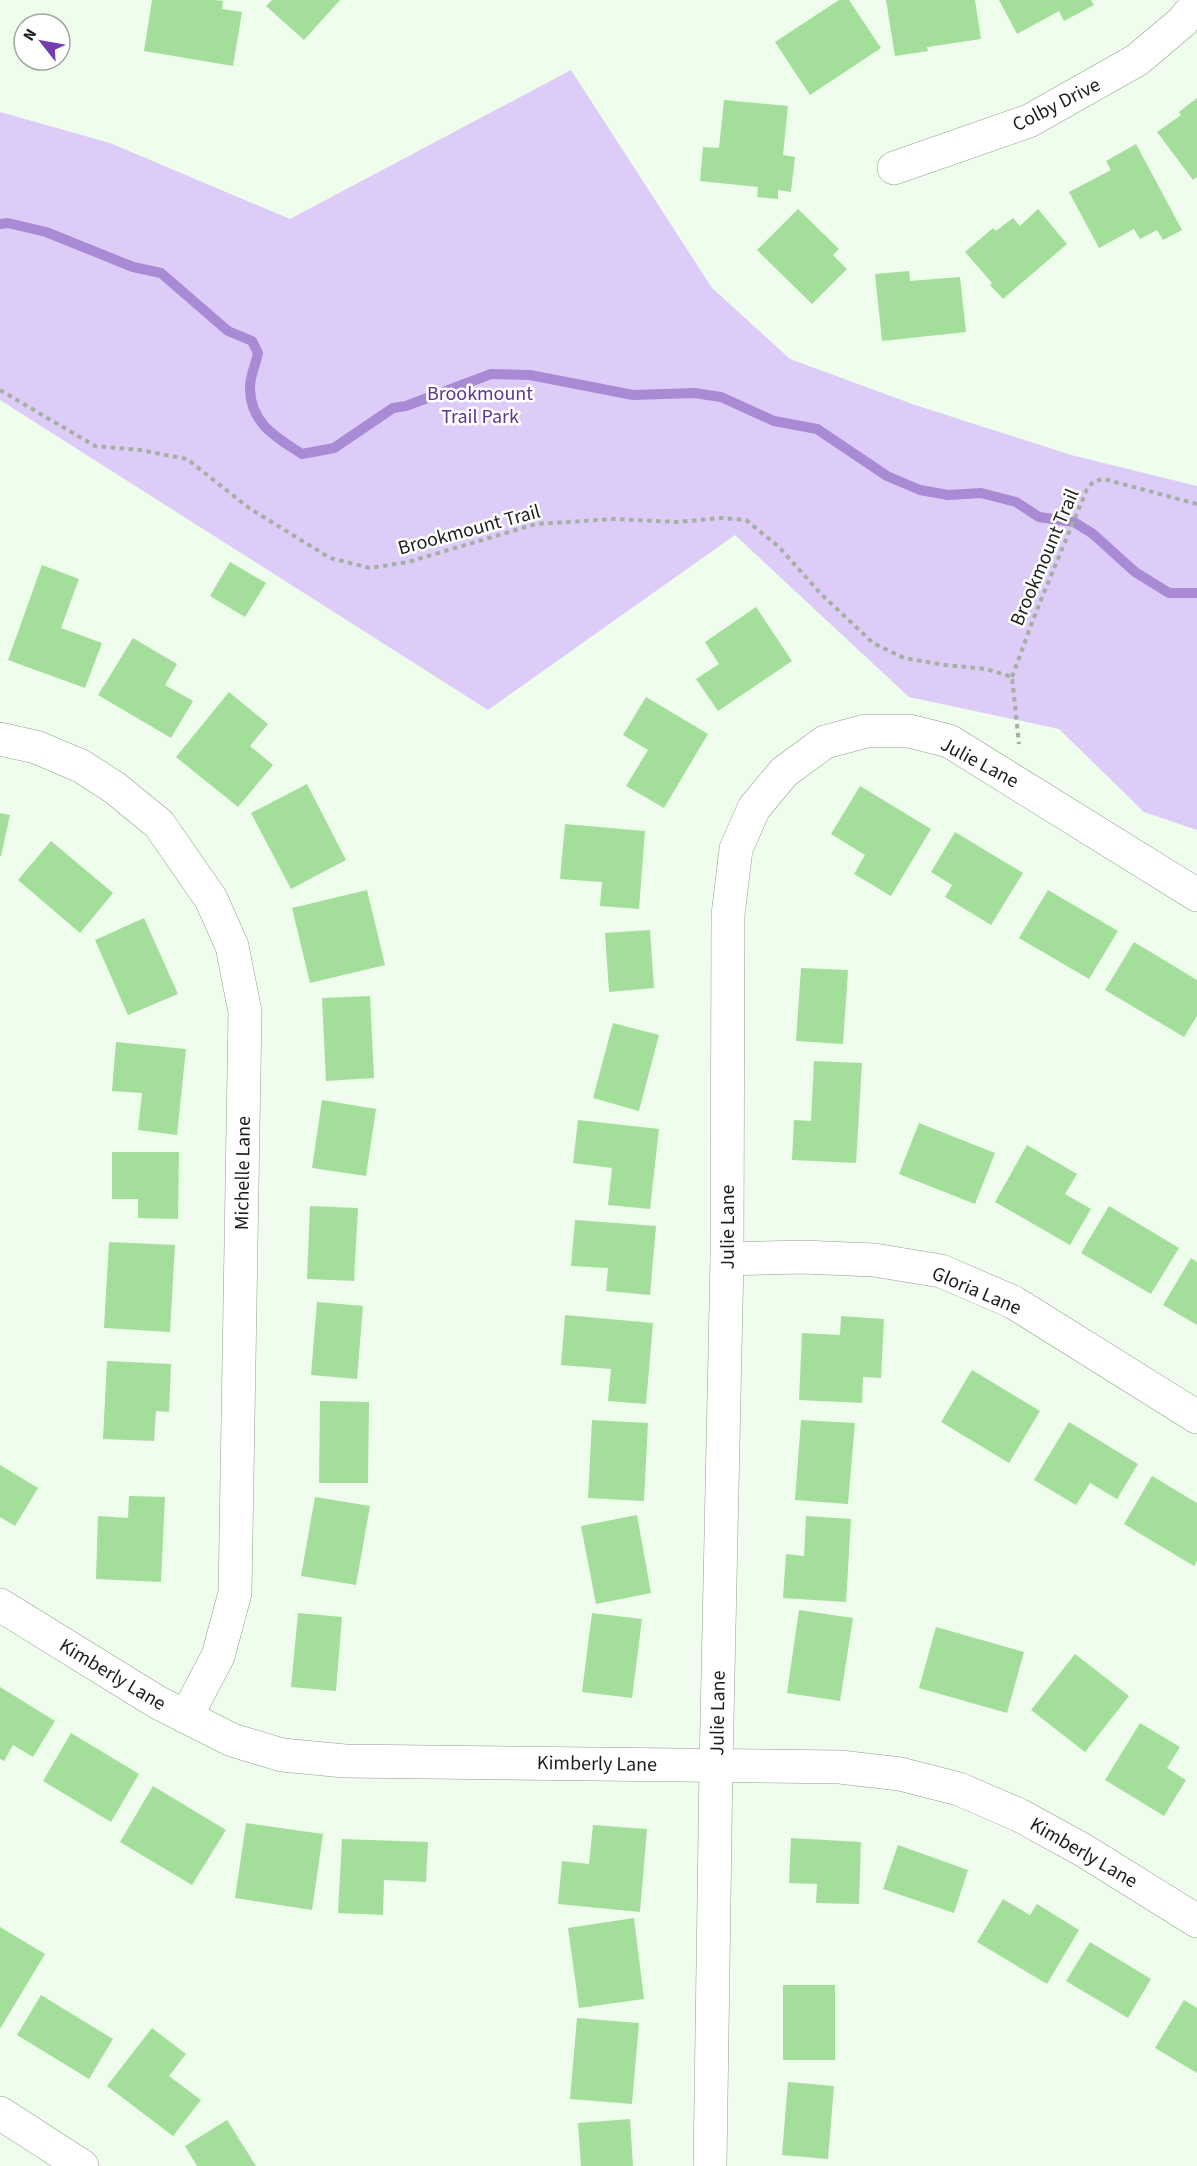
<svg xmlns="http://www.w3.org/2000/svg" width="1197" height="2166" viewBox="0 0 1197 2166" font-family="'Source Sans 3',sans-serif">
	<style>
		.green { fill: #ddccf8 }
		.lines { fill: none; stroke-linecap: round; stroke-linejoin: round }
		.stream { stroke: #a98ad4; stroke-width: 10 }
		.building { fill: #a3df9a }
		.minor-casing { stroke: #929f90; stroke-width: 34 }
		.tertiary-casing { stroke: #929f90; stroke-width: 34 }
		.path { stroke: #a5b0a3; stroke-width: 4; stroke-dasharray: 4.5 4.5; stroke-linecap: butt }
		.minor { stroke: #fff; stroke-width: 33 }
		.tertiary { stroke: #fff; stroke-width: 33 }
		.labels { text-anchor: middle; stroke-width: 5; stroke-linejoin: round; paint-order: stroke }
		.street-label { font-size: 20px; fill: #1b201a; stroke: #fff }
		.park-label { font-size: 20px; fill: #5f358d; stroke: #fff }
	</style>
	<rect width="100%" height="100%" fill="#eefdec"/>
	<path class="green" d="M 571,70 L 712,288 L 790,359 L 915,405 L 1071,455 L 1197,486 L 1197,830 L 1144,812 L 1059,729 L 909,697 L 735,535 L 488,710 L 0,400 L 0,112 L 110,143 L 290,219 Z"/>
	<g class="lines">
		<path class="stream" d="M 0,224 L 8,223 L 46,232 L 133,267 L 161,273 L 228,331 L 252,341 L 258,353 C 256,364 249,378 250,389 C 251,424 276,437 302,454 L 334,448 L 393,408 L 406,406 L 491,374 L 530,375 L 633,395 L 694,393 L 721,397 L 774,421 L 817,429 L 887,476 L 920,490 L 948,495 L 981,493 L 1016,502 L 1039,517 L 1074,522 L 1093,534 L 1135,572 L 1169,593 L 1197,593"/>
	</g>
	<g class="building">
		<path d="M 152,0 L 214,0 L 223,1 L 222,9 L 242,12 L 233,66 L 144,51 Z"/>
		<path d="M 272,0 L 340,0 L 304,40 L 266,6 Z"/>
		<path d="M 839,0 L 849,0 L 881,48 L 810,95 L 775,42 Z"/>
		<path d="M 886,0 L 975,0 L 981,39 L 927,47 L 928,51 L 895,56 Z"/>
		<path d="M 999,0 L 1091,0 L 1094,5 L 1064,21 L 1059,11 L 1017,34 Z"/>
		<path d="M 1197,98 L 1197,177 L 1193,180 L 1157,132 L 1181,115 L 1179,112 Z"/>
		<path d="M 724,100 L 788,106 L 783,155 L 795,157 L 791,192 L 778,190 L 778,199 L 757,197 L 758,187 L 700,181 L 703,147 L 719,148 Z"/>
		<path d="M 1136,144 L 1182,230 L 1163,240 L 1157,230 L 1140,239 L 1134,229 L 1099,248 L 1069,192 L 1111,170 L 1106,161 Z"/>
		<path d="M 798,209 L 839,249 L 833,255 L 847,269 L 812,304 L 757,250 Z"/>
		<path d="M 1038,209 L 1067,244 L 1003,299 L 990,285 L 992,283 L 965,252 L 993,228 L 996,231 L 1013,218 L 1020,226 Z"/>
		<path d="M 909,271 L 910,281 L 960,277 L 966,332 L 882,341 L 875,274 Z"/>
		<path d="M 230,562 L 266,583 L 245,617 L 210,596 Z"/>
		<path d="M 42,565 L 79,579 L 61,628 L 102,643 L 85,688 L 8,660 Z"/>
		<path d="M 756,607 L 792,661 L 718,711 L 696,679 L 719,664 L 705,642 Z"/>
		<path d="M 133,638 L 177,664 L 165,685 L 193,701 L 171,738 L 98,695 Z"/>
		<path d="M 229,692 L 268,724 L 250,746 L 273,765 L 238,807 L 176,757 Z"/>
		<path d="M 646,697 L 708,734 L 664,808 L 626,786 L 648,750 L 623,735 Z"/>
		<path d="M 307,784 L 346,860 L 291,889 L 251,813 Z"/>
		<path d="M 860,786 L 931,829 L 891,896 L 854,874 L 865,855 L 831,834 Z"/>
		<path d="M 0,813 L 10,815 L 1,856 L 0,856 Z"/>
		<path d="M 565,824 L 645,831 L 639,909 L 600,906 L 602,882 L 560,879 Z"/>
		<path d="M 955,832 L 1023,873 L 991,925 L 945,897 L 952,885 L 931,872 Z"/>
		<path d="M 51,841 L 113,893 L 80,933 L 18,880 Z"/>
		<path d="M 367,890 L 385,965 L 310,983 L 292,908 Z"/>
		<path d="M 1048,890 L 1118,931 L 1089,979 L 1019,938 Z"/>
		<path d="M 144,918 L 178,994 L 128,1015 L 95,940 Z"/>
		<path d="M 650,930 L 654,988 L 609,992 L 605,933 Z"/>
		<path d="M 1134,942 L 1197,980 L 1197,1016 L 1184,1037 L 1105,990 Z"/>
		<path d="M 801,968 L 848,970 L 843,1044 L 796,1041 Z"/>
		<path d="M 370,996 L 374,1078 L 326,1081 L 322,998 Z"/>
		<path d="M 613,1023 L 659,1035 L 639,1111 L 593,1098 Z"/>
		<path d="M 116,1042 L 186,1049 L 177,1135 L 138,1130 L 142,1093 L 112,1091 Z"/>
		<path d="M 814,1061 L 862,1063 L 856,1163 L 792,1160 L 794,1120 L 811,1121 Z"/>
		<path d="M 322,1100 L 376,1109 L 366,1176 L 312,1168 Z"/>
		<path d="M 578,1120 L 659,1129 L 650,1209 L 608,1205 L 612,1168 L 573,1163 Z"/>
		<path d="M 919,1123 L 995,1153 L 975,1204 L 899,1174 Z"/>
		<path d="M 1027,1145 L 1077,1174 L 1065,1194 L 1091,1209 L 1070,1245 L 995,1202 Z"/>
		<path d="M 112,1152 L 179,1152 L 178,1219 L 138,1218 L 138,1199 L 112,1199 Z"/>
		<path d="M 310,1206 L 358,1208 L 354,1281 L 307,1279 Z"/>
		<path d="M 1109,1206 L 1179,1248 L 1151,1294 L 1081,1253 Z"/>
		<path d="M 575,1220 L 656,1226 L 650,1295 L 606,1291 L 608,1268 L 571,1266 Z"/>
		<path d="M 109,1242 L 175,1245 L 170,1332 L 104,1328 Z"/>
		<path d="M 1191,1258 L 1197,1262 L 1197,1325 L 1163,1305 Z"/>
		<path d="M 317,1302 L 363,1306 L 357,1379 L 311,1375 Z"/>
		<path d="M 565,1315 L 653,1323 L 646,1404 L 608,1401 L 611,1369 L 561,1365 Z"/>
		<path d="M 841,1316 L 884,1319 L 881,1378 L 863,1377 L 862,1403 L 799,1400 L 802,1333 L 840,1335 Z"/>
		<path d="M 107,1361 L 171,1364 L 169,1412 L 156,1411 L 154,1441 L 103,1439 Z"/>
		<path d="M 972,1370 L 1040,1411 L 1009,1463 L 941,1422 Z"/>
		<path d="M 320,1401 L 369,1402 L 368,1483 L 319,1483 Z"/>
		<path d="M 592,1420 L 648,1423 L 644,1501 L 588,1498 Z"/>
		<path d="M 801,1420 L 855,1423 L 848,1504 L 795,1500 Z"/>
		<path d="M 1069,1422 L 1138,1464 L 1117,1499 L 1090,1483 L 1076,1505 L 1034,1480 Z"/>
		<path d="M 0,1465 L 38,1488 L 15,1526 L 0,1517 Z"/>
		<path d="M 1152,1476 L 1197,1503 L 1197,1561 L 1194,1566 L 1124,1524 Z"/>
		<path d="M 129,1496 L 165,1497 L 161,1582 L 96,1579 L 98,1516 L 128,1518 Z"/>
		<path d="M 315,1497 L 370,1506 L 356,1585 L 301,1576 Z"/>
		<path d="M 637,1515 L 651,1593 L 596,1604 L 581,1526 Z"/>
		<path d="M 806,1516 L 851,1519 L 846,1602 L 783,1598 L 786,1554 L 804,1556 Z"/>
		<path d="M 799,1610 L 853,1618 L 840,1701 L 787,1693 Z"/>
		<path d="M 298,1613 L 342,1617 L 336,1691 L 291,1687 Z"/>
		<path d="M 592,1613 L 642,1619 L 632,1698 L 582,1692 Z"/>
		<path d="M 936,1627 L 1024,1652 L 1007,1713 L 919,1688 Z"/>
		<path d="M 1075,1654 L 1129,1696 L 1085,1752 L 1031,1710 Z"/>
		<path d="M 0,1687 L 55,1721 L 33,1757 L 13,1745 L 4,1761 L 0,1759 Z"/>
		<path d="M 1140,1723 L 1180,1747 L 1167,1768 L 1186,1780 L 1164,1816 L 1105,1780 Z"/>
		<path d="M 71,1733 L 139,1774 L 111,1822 L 43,1781 Z"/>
		<path d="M 153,1786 L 226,1830 L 192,1885 L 120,1842 Z"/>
		<path d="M 246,1823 L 323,1834 L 312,1910 L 235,1898 Z"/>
		<path d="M 593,1825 L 647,1829 L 640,1912 L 558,1904 L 562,1861 L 589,1864 Z"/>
		<path d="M 791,1838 L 861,1842 L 859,1904 L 816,1903 L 817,1884 L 789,1883 Z"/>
		<path d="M 342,1839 L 428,1842 L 426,1882 L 384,1880 L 383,1915 L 338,1913 Z"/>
		<path d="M 898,1845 L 968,1870 L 954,1913 L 883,1889 Z"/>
		<path d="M 1003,1899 L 1030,1915 L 1037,1904 L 1079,1930 L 1047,1984 L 977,1942 Z"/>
		<path d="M 634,1918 L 644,1999 L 579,2008 L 568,1928 Z"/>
		<path d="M 0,1927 L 45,1954 L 0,2029 Z"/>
		<path d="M 1090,1942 L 1151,1979 L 1128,2018 L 1066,1981 Z"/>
		<rect x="783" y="1985" width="52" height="75"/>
		<path d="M 41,1995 L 113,2039 L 89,2079 L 17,2035 Z"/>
		<path d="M 1184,2000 L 1197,2008 L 1197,2073 L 1155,2048 Z"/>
		<path d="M 577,2018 L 639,2023 L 632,2104 L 570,2099 Z"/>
		<path d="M 152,2028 L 186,2054 L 169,2076 L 201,2100 L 173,2136 L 107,2086 Z"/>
		<path d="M 788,2082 L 834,2086 L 828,2159 L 782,2155 Z"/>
		<path d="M 630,2119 L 633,2166 L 581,2166 L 578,2123 Z"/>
		<path d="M 227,2120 L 256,2166 L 197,2166 L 185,2146 Z"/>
	</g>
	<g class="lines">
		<g class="minor-casing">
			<g id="minor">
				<path d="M 894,168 L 1029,121 L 1137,60 L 1182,22 L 1197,4"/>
				<path d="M 0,739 L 36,747 L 81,766 L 115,788 L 159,824 L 211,899 L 232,946 L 245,1012 L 235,1593 L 218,1656 L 186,1717"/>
				<path d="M 727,1259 L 802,1257 L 874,1260 L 941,1271 L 1013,1302 L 1197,1417"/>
				<path d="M 0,2113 L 82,2166"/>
				<path d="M 710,2166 L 716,1766 L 727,1259 L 728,915 L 736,849 L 754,808 L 784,772 L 825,742 L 866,731 L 909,731 L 949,741 L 1197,895"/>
			</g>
		</g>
		<g class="tertiary-casing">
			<path id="tertiary" d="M 0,1605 L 157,1702 L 232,1740 L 282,1755 L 345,1761 L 840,1767 L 900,1774 L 959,1789 L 1019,1815 L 1083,1850 L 1197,1921"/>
		</g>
		<g class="path">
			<path d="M 0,390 L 95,446 L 140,450 L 187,459 L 249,508 L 330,558 L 370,568 L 408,562 L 536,524 L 614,519 L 678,522 L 720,518 L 746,520 L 779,547 L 821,594 L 873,643 L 904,658 L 945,665 L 986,669 L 1012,677 L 1019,744"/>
			<path d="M 1012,677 L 1036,612 L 1087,489 L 1094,481 L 1104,479 L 1197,504"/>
		</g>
		<use href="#minor" class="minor"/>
		<use href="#tertiary" class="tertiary"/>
	</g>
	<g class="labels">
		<g class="street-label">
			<text transform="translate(1056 104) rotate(-27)" y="7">Colby Drive</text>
			<text transform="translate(469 529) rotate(-15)" y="7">Brookmount Trail</text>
			<text transform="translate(1044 557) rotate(-67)" y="7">Brookmount Trail</text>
			<text transform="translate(980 762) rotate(28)" y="7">Julie Lane</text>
			<text transform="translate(242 1173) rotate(-89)" y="7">Michelle Lane</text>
			<text transform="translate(727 1227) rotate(-90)" y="7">Julie Lane</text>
			<text transform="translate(977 1290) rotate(23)" y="7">Gloria Lane</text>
			<text transform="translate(113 1674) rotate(31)" y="7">Kimberly Lane</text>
			<text transform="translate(717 1713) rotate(-89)" y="7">Julie Lane</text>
			<text transform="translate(597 1763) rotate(1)" y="7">Kimberly Lane</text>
			<text transform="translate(1084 1852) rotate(30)" y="7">Kimberly Lane</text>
		</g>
		<g class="park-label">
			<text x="480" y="400">Brookmount<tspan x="480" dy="23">Trail Park</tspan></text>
		</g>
	</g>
	<g transform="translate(42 42) rotate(301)"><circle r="28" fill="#ffffff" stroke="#a4a6a3" stroke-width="1.5"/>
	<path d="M0-4.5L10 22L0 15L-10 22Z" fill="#763cb2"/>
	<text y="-9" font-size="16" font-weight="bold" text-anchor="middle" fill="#1b201a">N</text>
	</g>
</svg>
